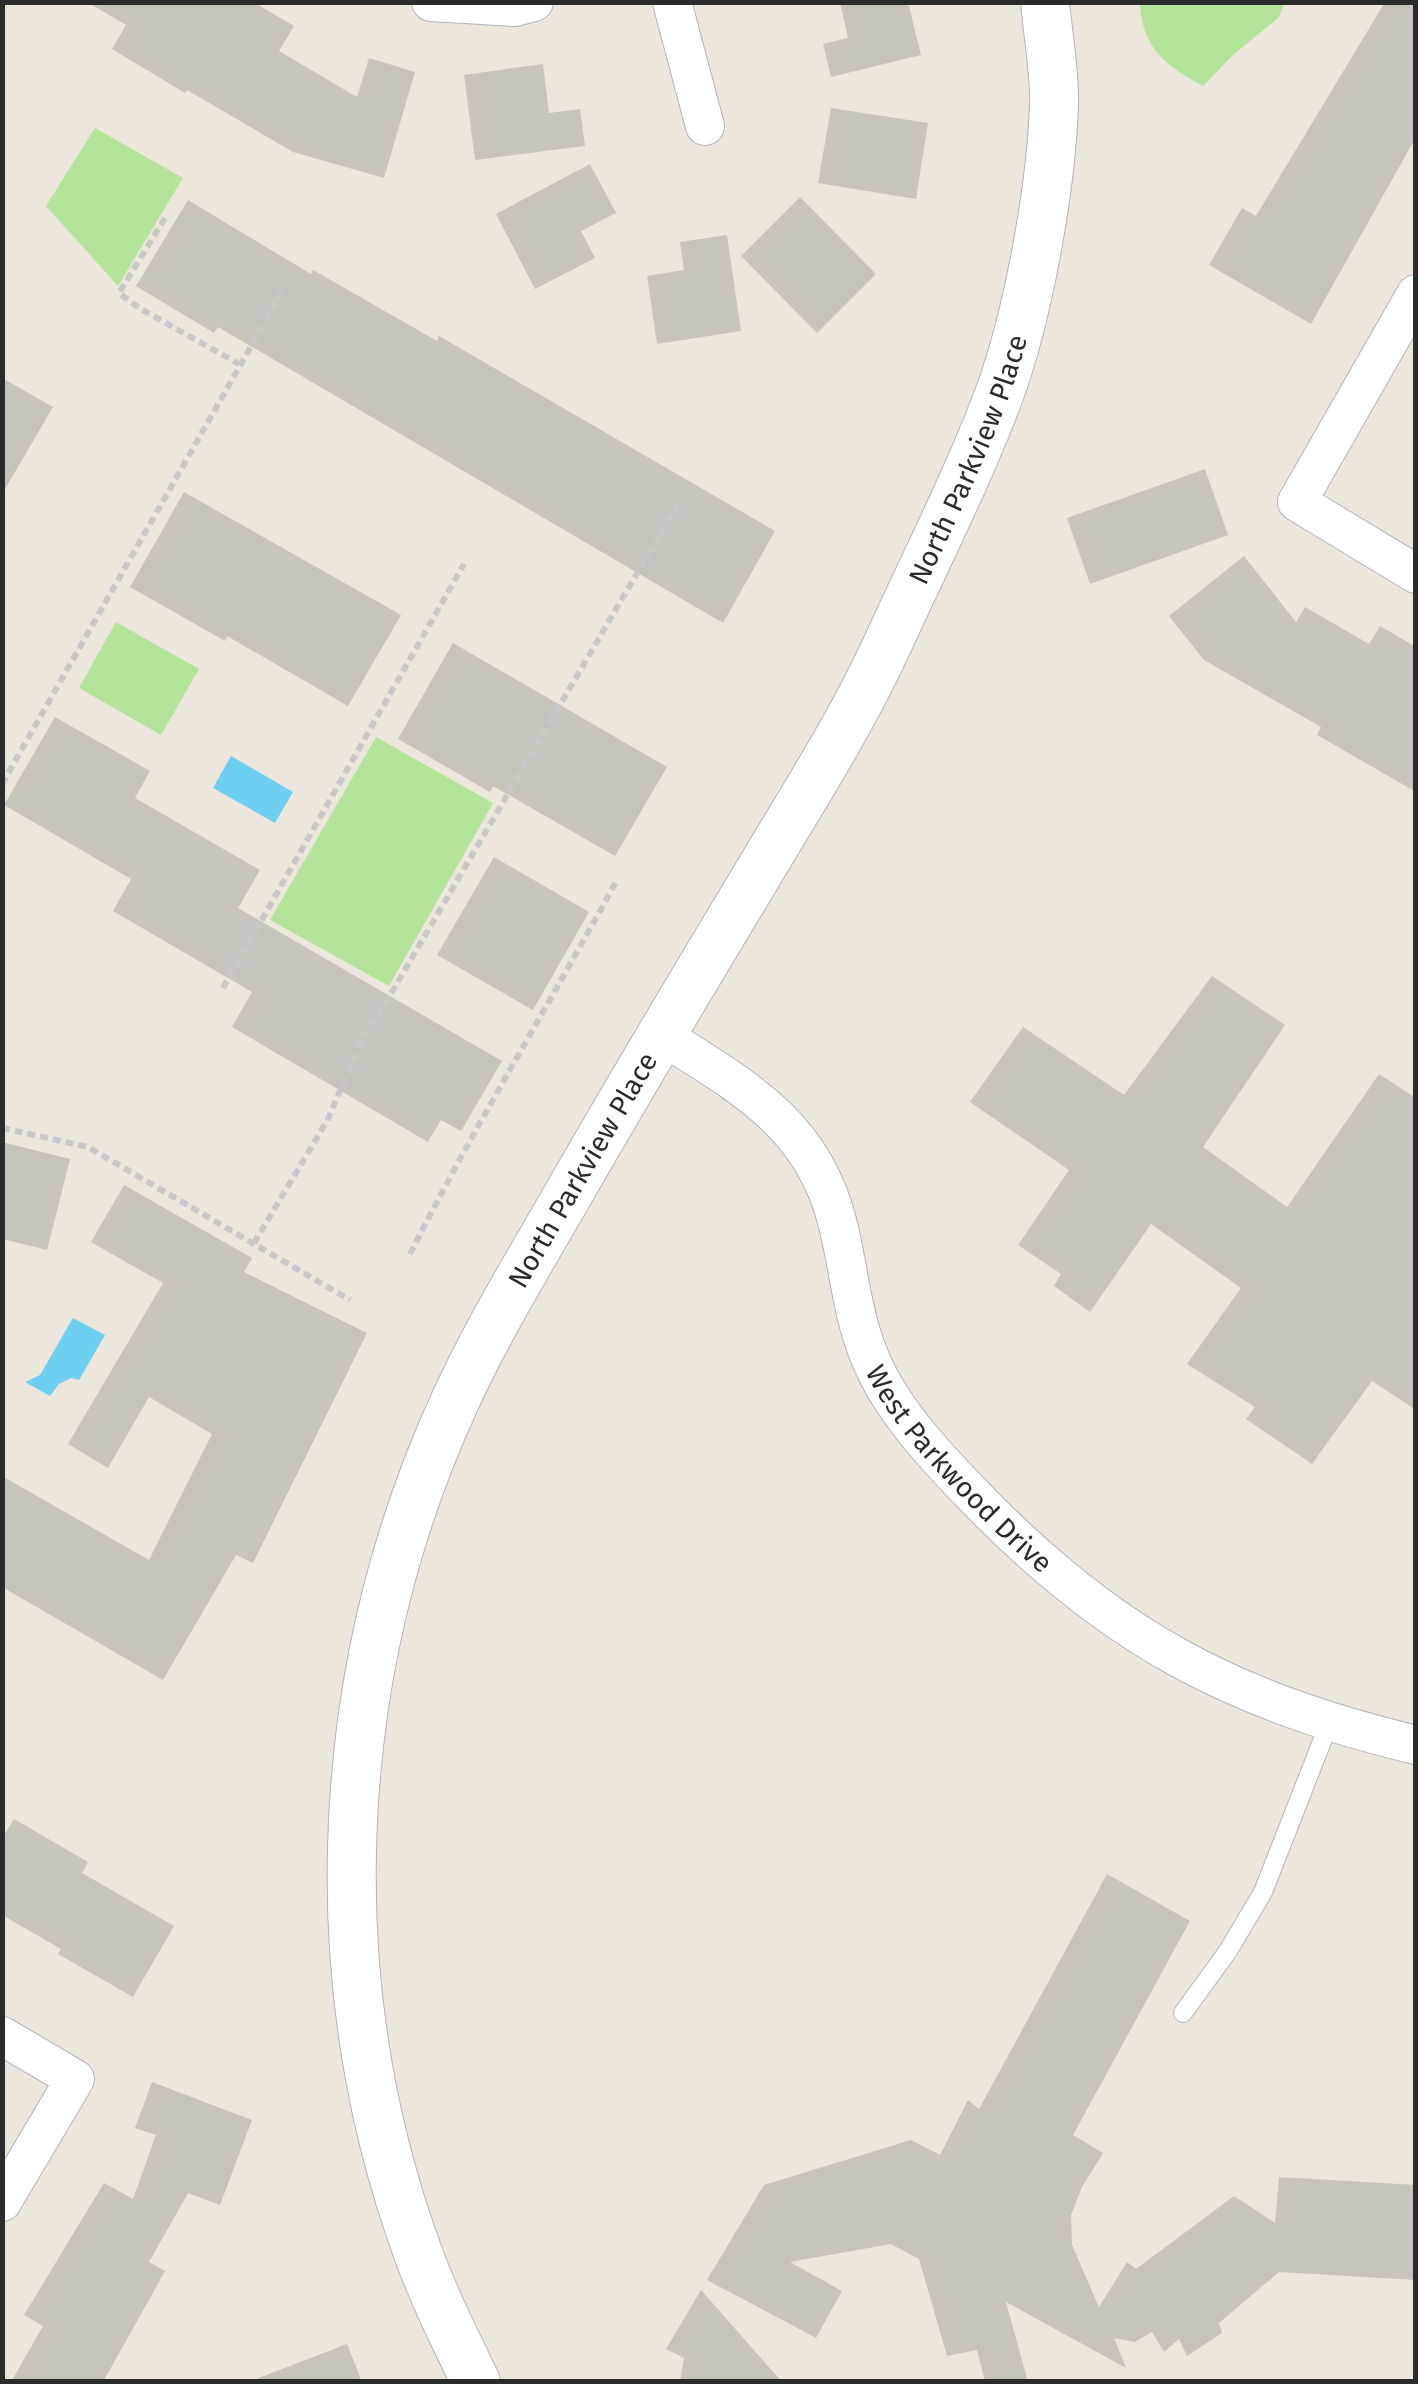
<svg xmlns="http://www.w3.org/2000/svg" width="1418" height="2384" viewBox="0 0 1418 2384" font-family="'Fira Sans',sans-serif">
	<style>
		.green { fill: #b3e499 }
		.water { fill: #6fcff0 }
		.building { fill: #c8c3bc }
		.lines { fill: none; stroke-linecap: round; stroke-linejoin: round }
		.service-casing { stroke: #b1b4bf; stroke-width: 20 }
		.minor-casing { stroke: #b1b4bf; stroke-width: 40 }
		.tertiary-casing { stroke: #b1b4bf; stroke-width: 50 }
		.path { stroke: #c8c8c8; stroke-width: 6; stroke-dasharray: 8 5; stroke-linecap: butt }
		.service { stroke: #fff; stroke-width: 18 }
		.minor { stroke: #fff; stroke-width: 38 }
		.tertiary { stroke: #fff; stroke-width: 48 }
		.labels { text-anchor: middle; stroke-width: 8; stroke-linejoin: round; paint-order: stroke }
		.street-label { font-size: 28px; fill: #2b2b2b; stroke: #fff }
	</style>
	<rect width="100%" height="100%" fill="#ede6dd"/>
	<g class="green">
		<path d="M 1140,3 L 1140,2 L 1285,3 L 1278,18 L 1233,55 L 1203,86 C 1166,66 1142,48 1140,3 Z"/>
		<path d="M 95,128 L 183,178 L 118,286 L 46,206 Z"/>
		<path d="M 116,622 L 199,669 L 161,735 L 79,688 Z"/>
		<path d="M 376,737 L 493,803 L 389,986 L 270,920 Z"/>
	</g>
	<g class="water">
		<path d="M 231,756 L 293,792 L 275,823 L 213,788 Z"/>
		<path d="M 73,1318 L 105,1335 L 79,1380 L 71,1378 L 59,1384 L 50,1396 L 25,1382 L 40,1375 Z"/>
	</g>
	<g class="building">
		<path d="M 87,2 L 253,2 L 294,26 L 279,51 L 357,97 L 369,58 L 415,72 L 384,178 L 293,152 L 187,90 L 185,93 L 112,49 L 126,25 Z"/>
		<path d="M 840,2 L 908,2 L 921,55 L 831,77 L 823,44 L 848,38 Z"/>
		<path d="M 1385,2 L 1416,2 L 1416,137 L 1311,324 L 1209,265 L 1242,208 L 1256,216 Z"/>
		<path d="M 543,64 L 549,113 L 580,109 L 585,146 L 475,160 L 464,75 Z"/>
		<path d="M 831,108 L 928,123 L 916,199 L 818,183 Z"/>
		<path d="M 590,164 L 616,213 L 581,231 L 595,258 L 535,289 L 496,214 Z"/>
		<path d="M 800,197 L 876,274 L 817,333 L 741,256 Z"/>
		<path d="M 188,200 L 311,274 L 313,270 L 437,341 L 439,336 L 775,531 L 723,623 L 218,327 L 214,333 L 136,286 Z"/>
		<path d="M 727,235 L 741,331 L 657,344 L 647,276 L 684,270 L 680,242 Z"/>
		<path d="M 2,378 L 53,407 L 2,494 Z"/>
		<path d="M 1205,469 L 1228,535 L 1090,584 L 1067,518 Z"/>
		<path d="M 184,492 L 401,615 L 348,706 L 227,636 L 225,641 L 130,587 Z"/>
		<path d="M 1244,556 L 1296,622 L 1305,607 L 1369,644 L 1380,626 L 1416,647 L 1416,792 L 1317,735 L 1321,727 L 1204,660 L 1169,616 Z"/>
		<path d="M 453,643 L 667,767 L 615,856 L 493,786 L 490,792 L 398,739 Z"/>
		<path d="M 55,717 L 150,771 L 135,798 L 260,870 L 238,908 L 502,1061 L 461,1131 L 441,1120 L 428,1142 L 232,1027 L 252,992 L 113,911 L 131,879 L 4,805 Z"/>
		<path d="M 494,857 L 589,912 L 533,1010 L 437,955 Z"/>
		<path d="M 1212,976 L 1285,1025 L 1203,1147 L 1287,1207 L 1379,1074 L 1416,1098 L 1416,1410 L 1372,1381 L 1312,1464 L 1246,1419 L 1255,1407 L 1187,1364 L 1241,1288 L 1151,1224 L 1090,1312 L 1054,1286 L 1061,1274 L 1018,1245 L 1069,1170 L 970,1102 L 1023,1027 L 1124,1095 Z"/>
		<path d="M 2,1142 L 70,1159 L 47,1250 L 2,1239 Z"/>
		<path d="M 124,1185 L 252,1258 L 244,1272 L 367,1333 L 253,1563 L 236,1555 L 163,1680 L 2,1587 L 2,1476 L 149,1560 L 212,1434 L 149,1397 L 108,1468 L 68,1444 L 163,1283 L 91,1242 Z"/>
		<path d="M 14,1819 L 88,1862 L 82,1873 L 174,1926 L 133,1997 L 58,1954 L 61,1949 L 2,1915 L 2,1839 Z"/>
		<path d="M 1107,1874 L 1190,1921 L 1073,2135 L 1103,2153 L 1082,2187 L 1071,2215 L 1072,2245 L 1099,2307 L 1127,2262 L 1136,2269 L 1234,2196 L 1275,2223 L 1279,2177 L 1416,2185 L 1416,2280 L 1279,2272 L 1219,2323 L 1222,2333 L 1187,2356 L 1179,2339 L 1164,2352 L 1152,2332 L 1135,2342 L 1114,2338 L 1126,2368 L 1006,2302 L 1028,2382 L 985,2382 L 977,2350 L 947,2356 L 919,2259 L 891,2244 L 790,2262 L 842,2291 L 816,2338 L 707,2280 L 764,2185 L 911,2140 L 940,2155 L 968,2100 L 979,2109 Z"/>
		<path d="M 152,2082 L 252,2120 L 220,2205 L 188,2193 L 149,2262 L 165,2271 L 103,2382 L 11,2382 L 43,2326 L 24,2315 L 104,2183 L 133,2199 L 156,2135 L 135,2128 Z"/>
		<path d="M 701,2290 L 782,2382 L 680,2382 L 684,2358 L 666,2349 Z"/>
		<path d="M 347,2344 L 362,2382 L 256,2382 L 256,2379 Z"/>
	</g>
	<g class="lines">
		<g class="service-casing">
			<path id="service" d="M 1183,2013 L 1228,1951 L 1263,1892 L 1330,1721"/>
		</g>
		<g class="minor-casing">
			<g id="minor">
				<path d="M 431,2 L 514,7 L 534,2"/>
				<path d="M 672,2 L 705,126"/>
				<path d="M 1416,294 L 1297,502 L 1416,574"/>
				<path id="s1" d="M 661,1035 C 740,1085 812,1123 837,1221 C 851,1275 851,1321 877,1373 C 900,1419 940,1461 975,1497 C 1109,1636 1229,1700 1416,1745"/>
				<path d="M 2,2036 L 75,2079 L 2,2202"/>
			</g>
		</g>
		<g class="tertiary-casing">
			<g id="tertiary">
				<path id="s2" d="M 476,2382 C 455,2339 434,2297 418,2253 C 317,1977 333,1667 455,1401 C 487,1331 528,1264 566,1198 C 628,1090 692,983 756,877 C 793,814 833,753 866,688 C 884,654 899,618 916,583 C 945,521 975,459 999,395 C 1028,316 1051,190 1054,105 C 1055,71 1048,36 1045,2"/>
			</g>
		</g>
		<g class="path">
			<path d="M 165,218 L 119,293 L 139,308 L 239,364"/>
			<path d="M 2,784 L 282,292"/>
			<path d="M 223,988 L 464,564"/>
			<path d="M 2,1128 L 88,1147 L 350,1300"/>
			<path d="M 254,1243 L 327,1121 L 363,1037 L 389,997 L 677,505"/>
			<path d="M 410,1254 C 474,1127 549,1005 617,880"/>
		</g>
		<use href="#service" class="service"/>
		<use href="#minor" class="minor"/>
		<use href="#tertiary" class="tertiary"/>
	</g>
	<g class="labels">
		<g class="street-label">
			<text dy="10" stroke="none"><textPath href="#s2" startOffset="2090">North Parkview Place</textPath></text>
			<text dy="10" stroke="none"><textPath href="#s2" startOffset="1280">North Parkview Place</textPath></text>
			<text dy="10" stroke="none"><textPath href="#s1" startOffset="548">West Parkwood Drive</textPath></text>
		</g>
	</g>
	<rect width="1418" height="2384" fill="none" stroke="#2b2b2b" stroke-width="10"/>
</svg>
